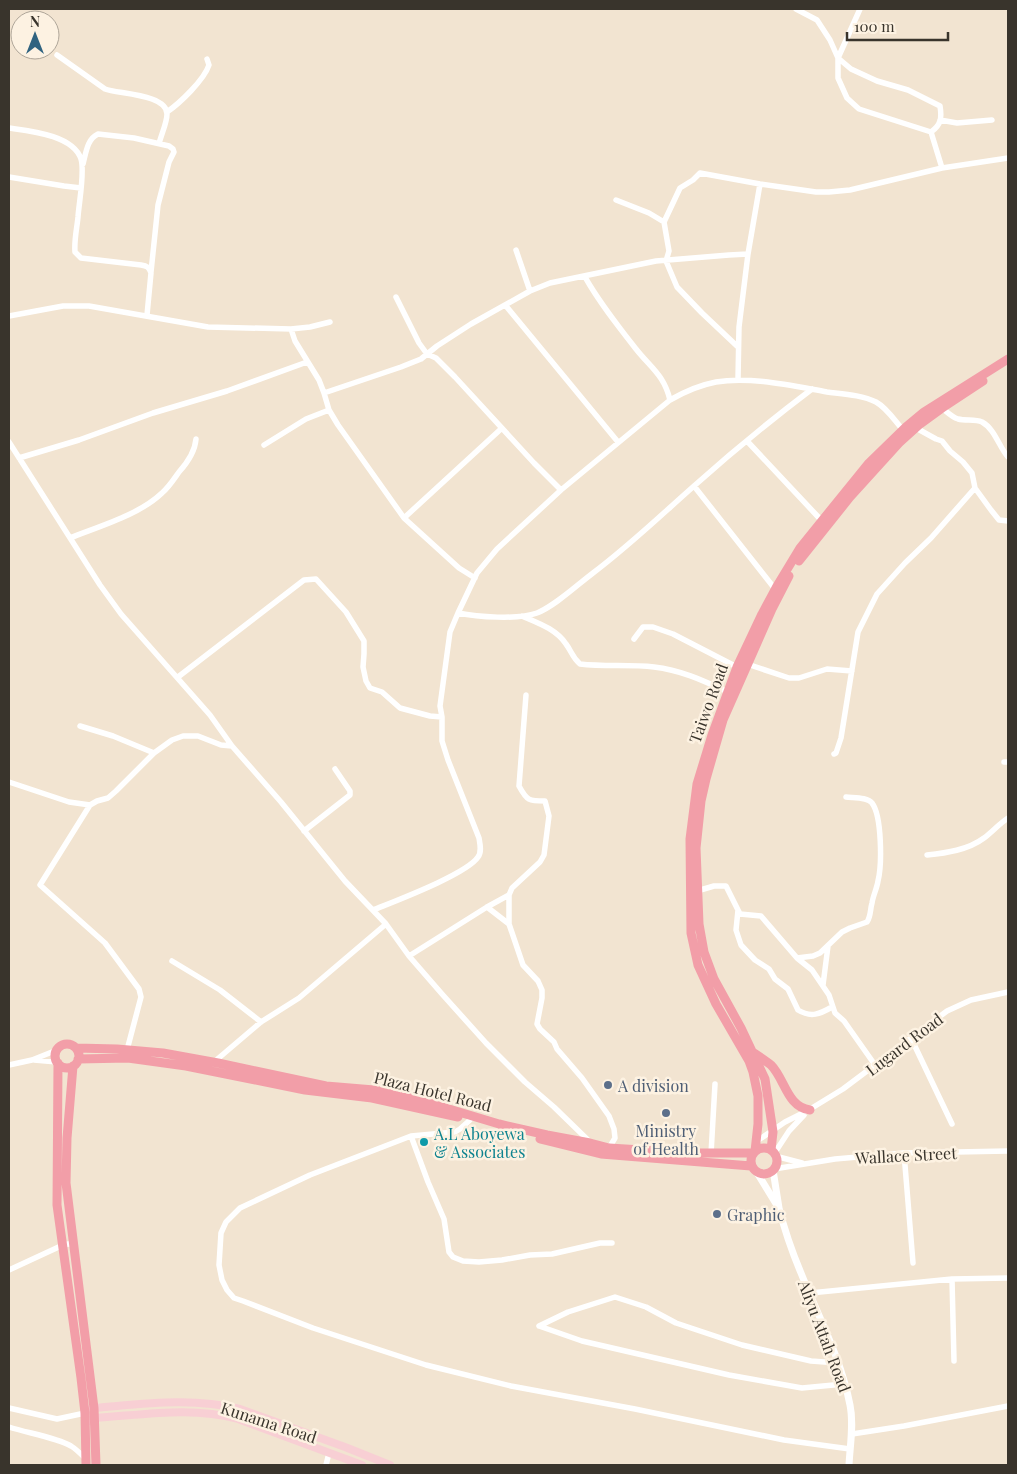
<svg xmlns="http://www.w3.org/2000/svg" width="1017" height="1474" font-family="'Playfair Display',serif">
  <rect width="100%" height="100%" fill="#f2e4d1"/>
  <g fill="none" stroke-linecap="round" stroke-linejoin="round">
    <path stroke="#fff" stroke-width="5.5" d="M796,9L817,20L830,40L838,58L851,69L877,81L908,90L940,106C942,118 941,125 931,132
      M860,9L838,58V78L847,98L859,109L931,132L942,168
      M57,55L105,89C118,94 167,94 167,114C167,123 161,135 159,144
      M167,112C180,103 204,80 209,65L207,59
      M940,120L957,123L992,120
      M9,128C30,131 73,135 81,159C85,172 79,202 78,217C77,228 74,240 75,252L81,258L141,265C147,266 149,267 151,273L147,315
      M83,164C86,153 87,139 98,134L134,138L169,146L173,149L174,152L169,162L158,205L151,272
      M9,177L64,186L81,188
      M616,200L649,213L664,222L680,188L693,180L700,173L760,184L816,192H829L850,190L942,168L1008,158
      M664,222L669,251L666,261L677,287L702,313L738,347
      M516,250L530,291
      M585,277C599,302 618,326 636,349C651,368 664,375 670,400
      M396,297L419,343L427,354L436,358L455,377L534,463L561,490
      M506,306L618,442
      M9,316L63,306H89L208,327L291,329L310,327L330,322
      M291,329L295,341L319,380L324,393L329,410L338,425L404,518L459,568L475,578
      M738,379L739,327L748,254L760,184
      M324,393L401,367L421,359L437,346L471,324L530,291L550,283L656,261L729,255L748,254
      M942,408C947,412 952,417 958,419C966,421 975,419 982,422C995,429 999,447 1008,457
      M916,428L936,439L942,441L950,451L963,462L972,473L975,488L991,510L999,520L1008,521
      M747,441L822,521
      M9,442L100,585L121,614L210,715L232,746L281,802L345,881L386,924L409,956L442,994L486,1043L525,1082L554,1107L589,1141
      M264,445L306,419L329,410
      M19,458L79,440L153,413L227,391L307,362
      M694,486L775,589
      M404,518L502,428
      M70,538C100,526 139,515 162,493C169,487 174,479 179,472C188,462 195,452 196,439
      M458,613C477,617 518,620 537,613C555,606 577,585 593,573C629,546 660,516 694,486C732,452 771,420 812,389
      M522,616C538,623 556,629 566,644C572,652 572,657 580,664C605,667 630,664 654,667C681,670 704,681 728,692
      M634,639L643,627H653L673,634L737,667
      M747,664L789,678H799L827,669L852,671
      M178,677L304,580L316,579L346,612L364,641V654L363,667L366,681L370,688L382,692L400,708L430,716L442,717
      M526,695L519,786C527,801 529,801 545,801L549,816L544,855L540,862L512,888L509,895V924L523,965L538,981L542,990V998L537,1024L540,1029L554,1042L557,1049L582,1078L609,1116L614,1129L615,1138L609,1148
      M80,726L113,736L154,753
      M834,754L836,753L841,738L858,632L877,594L905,563L931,538L975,488
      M1004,762H1008
      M9,782L69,802L90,805L97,801L108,798L116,791L154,753L172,740L183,736H198L221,745L232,746
      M90,805L40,885L105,943L139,989L141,997L127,1050
      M304,831L350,795V791L335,769
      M927,855C946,853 968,850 984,838C992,832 999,824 1008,818
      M697,891L714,886H726L740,914L761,916L797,958L812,970L829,995L835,1013L844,1021L875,1065
      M487,907L509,924
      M373,910C395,901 467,874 478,857C482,852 480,844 479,838L448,760L442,741V717L440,706L450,632L458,613L477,573L497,549L561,490L670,400C684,392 700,385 716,382C750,376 793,386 827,392C843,394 862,395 876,402C887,408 895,421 903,430
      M738,910L736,930L741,945L755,960L769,969L775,979L788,989L798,1010C811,1018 820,1014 832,1007
      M409,956L487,907L509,895
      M797,958L813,956L820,953L842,932L850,928L867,922C871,916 870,910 872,903C873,896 877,888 878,881C882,865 882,816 872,803C868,797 853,798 846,797
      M172,961L220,990L261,1022
      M823,985L828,946
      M911,1038L952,1124
      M34,1060L57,1062
      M214,1062L261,1022L299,998L386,924
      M9,1065L32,1060L57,1050
      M470,1120L460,1129L455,1132L411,1136L310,1175L240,1208L226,1222L221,1233L219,1265L222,1280L227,1290L234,1298L243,1301L313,1328L426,1365L511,1386L635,1409L784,1440L850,1449
      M411,1136L428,1182L444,1219L449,1252L453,1257L463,1261L479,1262L502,1260L530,1255L552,1254L600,1243H612
      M757,1141L785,1122L807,1111L843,1089L947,1011L971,1000L1008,992
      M904,1153L913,1263
      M711,1154L715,1084
      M774,1154L789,1131L804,1115
      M775,1156L802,1163
      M774,1169L835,1159L904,1153L1008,1151
      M9,1270L63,1245L74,1243
      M952,1279L954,1361
      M810,1293L952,1279L1008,1278
      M539,1326L568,1312L615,1297L646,1307L676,1323L742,1345L811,1361L838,1363
      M539,1326L582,1341L729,1375L802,1388L844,1384
      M9,1408L57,1419L85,1413
      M9,1427C27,1433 55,1437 71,1446C76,1449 81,1454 86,1459
      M852,1434L904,1426L1008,1406
      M326,1465L329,1453"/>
    <path stroke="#fff" stroke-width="7" d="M773,1170C775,1183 777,1196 779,1208C784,1228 793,1254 801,1273C818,1316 841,1358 850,1405C854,1424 850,1445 849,1465
      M756,1171L778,1207"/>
    <path stroke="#f8cfd4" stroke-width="8" d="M91,1409L94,1408C143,1404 192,1397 240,1409L345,1447L390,1465
      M89,1421L95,1418C142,1415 192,1406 238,1419L362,1465"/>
    <path stroke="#f29ea8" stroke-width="9" d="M799,561L850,497L899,443L920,424L942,408L983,381
      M55 1056a12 12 0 1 1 24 0a12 12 0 1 1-24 0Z
      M76,1048L117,1049L163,1053L218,1063L326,1086L374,1090L419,1100L499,1124L547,1135L590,1143L609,1148L691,1153H753
      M754,1053C760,1057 766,1061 771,1065C785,1079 787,1107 810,1110
      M78,1059L128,1058L186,1066L305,1090L372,1098L458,1117
      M58,1063L57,1205L81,1378L85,1413L86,1465
      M73,1066L67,1138L66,1183L94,1408L96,1465
      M540,1139L601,1154L751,1166
      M751 1161a13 13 0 1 1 26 0a13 13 0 1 1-26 0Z
      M771,1150L773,1132L765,1079L741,1028L714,979L704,952L699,924L696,848L701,801L706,779L723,720L772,609L789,576
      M755,1151L758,1124V1096L753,1072L749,1061L716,1004L698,965L691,933L690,839L697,784L712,735L737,667L762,614L777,586L800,548L868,464L906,427L924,412L1008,359"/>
  </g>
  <g fill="#5c6f8a" stroke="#fdf2e2" stroke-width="2">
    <circle cx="608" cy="1085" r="5"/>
    <circle cx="666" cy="1113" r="5"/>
    <circle cx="717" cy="1214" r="5"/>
  </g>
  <circle fill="#0f9aa8" stroke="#fdf2e2" stroke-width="2" cx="424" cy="1142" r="5"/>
  <g text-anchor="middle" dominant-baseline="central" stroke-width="5" stroke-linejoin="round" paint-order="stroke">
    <g font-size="16" fill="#39342c" stroke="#fdf2e2">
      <text transform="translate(708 703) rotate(-70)">Taiwo Road</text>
      <text transform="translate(904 1044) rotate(-37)">Lugard Road</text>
      <text transform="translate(433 1091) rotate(14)">Plaza Hotel Road</text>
      <text transform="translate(906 1155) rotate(-3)">Wallace Street</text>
      <text transform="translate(825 1336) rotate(69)">Aliyu Attah Road</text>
      <text transform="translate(269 1422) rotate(18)">Kunama Road</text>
    </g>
    <g font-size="16" fill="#4e5e75" stroke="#fdf2e2" text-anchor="start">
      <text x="618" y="1085">A division</text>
      <text x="666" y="1130" text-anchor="middle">Ministry<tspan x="666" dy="18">of Health</tspan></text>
      <text x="727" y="1214">Graphic</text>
    </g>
    <g font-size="16" fill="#0d838f" stroke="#fdf2e2" text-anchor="start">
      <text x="434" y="1133">A.L Aboyewa<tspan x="434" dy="18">&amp; Associates</tspan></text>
    </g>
  </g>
  <rect width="1017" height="1474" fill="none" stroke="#39342c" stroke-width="20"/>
  <g transform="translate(35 35)"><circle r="24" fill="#fdf2e2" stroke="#afa699"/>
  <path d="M0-4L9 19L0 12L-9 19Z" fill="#306380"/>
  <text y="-8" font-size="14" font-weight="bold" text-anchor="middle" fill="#39342c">N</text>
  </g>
  <path d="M847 32v8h101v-8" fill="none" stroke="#39342c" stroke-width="2.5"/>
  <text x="854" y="32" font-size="15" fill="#39342c" stroke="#fdf2e2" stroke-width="4" paint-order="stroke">100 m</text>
</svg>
